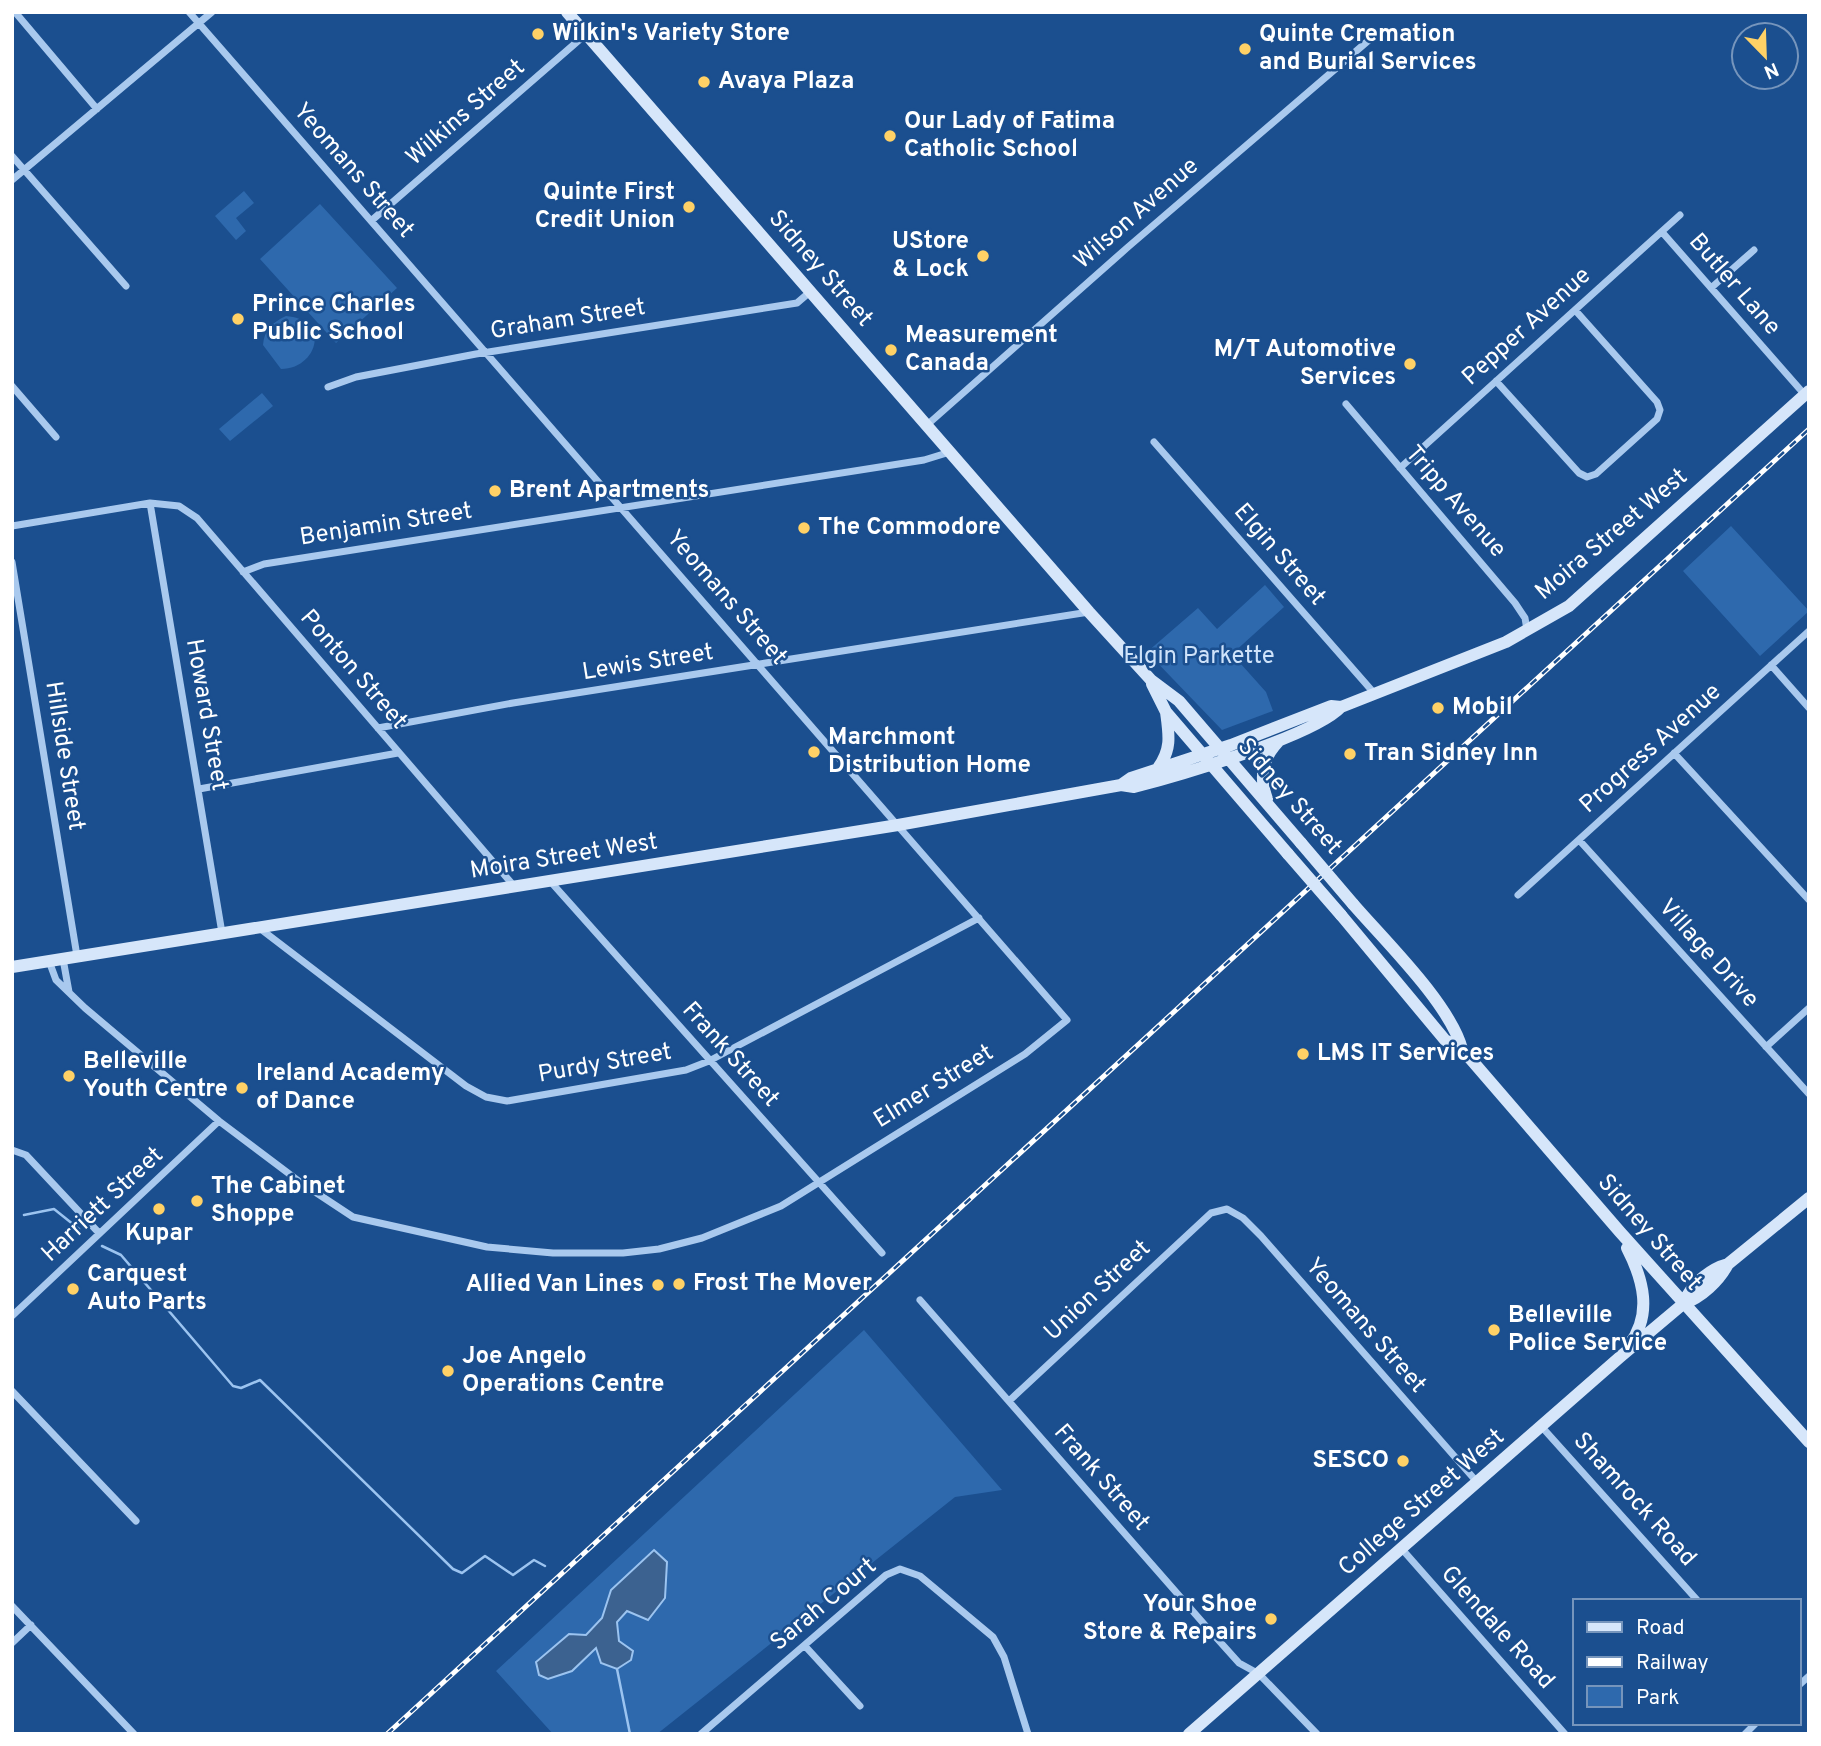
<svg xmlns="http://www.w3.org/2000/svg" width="1821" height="1746" font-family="Overpass,sans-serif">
  <rect width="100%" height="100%" fill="#1b4f8f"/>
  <path fill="#2e69ad" d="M244,191L254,203L236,218L246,231L236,240L215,216Z
    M320,204L397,288L336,343L260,259Z
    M286,316C332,320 317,369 281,369L263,345C264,330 273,322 286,316Z
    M262,393L273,406L230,441L219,429Z
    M1731,526L1809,611L1760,656L1683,571Z
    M1265,585L1284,607L1232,654L1266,692L1273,711L1222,730L1147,652L1198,608L1217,629Z
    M864,1330L1002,1490L955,1497L657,1734H553L496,1671Z"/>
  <path fill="#3c6290" stroke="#9cc4f0" stroke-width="2" d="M654,1550L667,1562L665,1598L648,1620L627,1611L617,1622L619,1641L633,1651L631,1660L617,1669L601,1663L596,1648L572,1671L548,1679L539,1675L536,1662L569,1634L586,1635L602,1618L611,1590Z"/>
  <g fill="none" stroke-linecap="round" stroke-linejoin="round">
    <path stroke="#9cc4f0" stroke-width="2.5" d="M24,1215L54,1209L79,1229
      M102,1246L121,1255L233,1386L241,1388L260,1380L453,1569L462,1573L485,1556L513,1575L534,1560L545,1566
      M617,1669L630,1734"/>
    <path stroke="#a9c9ee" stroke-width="7" d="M15,12L97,109
      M12,156L126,286
      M12,180L212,12
      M371,221L586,34
      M1662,232L1805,395
      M1711,288L1754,250
      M1496,381L1579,473L1587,477L1596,474L1657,419L1660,410L1657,402L1575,310
      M12,386L56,437
      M328,387L356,377L476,354L797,303L811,291
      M1346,404L1515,603L1525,618L1527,630
      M927,425L1128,247L1376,34
      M1154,442L1374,693
      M1400,468L1680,215
      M150,503L222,933
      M12,526L150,503L179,506L197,518L514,886
      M12,562L77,956
      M243,572L264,564L924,460L950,452
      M1771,665L1809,708
      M378,728L513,703L1089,612
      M1674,753L1809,900
      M199,789L398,753
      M1579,840L1809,1094
      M550,881L882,1253
      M1518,895L1809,631
      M258,927L466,1086L486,1097L507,1101L686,1070L709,1061L979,918
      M63,959L69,992
      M49,961L56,980L85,1008L219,1121L300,1182L353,1217L487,1247L553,1253H623L659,1249L702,1238L781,1206L1025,1054L1067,1020L189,12
      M1766,1047L1809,1008
      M12,1150L26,1155L99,1233
      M920,1300L1204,1624L1239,1663L1259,1674L1317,1734
      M12,1316L219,1121
      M12,1391L136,1521
      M1009,1401L1211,1213L1227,1209L1243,1218L1261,1236L1477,1482
      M1541,1426L1698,1601
      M1401,1548L1565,1734
      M12,1606L134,1734
      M12,1643L31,1625
      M805,1646L860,1706
      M1798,1686L1809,1676
      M701,1734L886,1575L900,1569L920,1576L993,1637L1004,1657L1028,1734
      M1745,1734L1756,1723"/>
    <path stroke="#d6e6fa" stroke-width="12" d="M567,12L1089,612L1151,680L1179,701L1301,843
      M1152,684L1166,712L1288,854
      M1158,768C1172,749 1169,735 1166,712
      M1121,785L1131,778L1231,745L1331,706L1341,707
      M1267,799C1259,777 1262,759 1278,742
      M1353,904C1385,941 1450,1004 1462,1049
      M1341,915L1445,1040L1462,1049L1620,1232L1809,1442
      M12,967L898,825L1121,785L1134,787C1177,776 1314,736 1341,707L1506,642L1569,606L1809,391
      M1627,1248C1643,1279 1653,1314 1629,1345
      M1683,1304C1691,1285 1709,1269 1728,1264L1809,1198
      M1189,1734L1620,1357L1683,1304C1702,1297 1719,1281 1728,1264"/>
    <g stroke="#fff" stroke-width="5">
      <path id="rail" d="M387,1734L1809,429"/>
    </g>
    <use href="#rail" stroke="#1b4f8f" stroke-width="2.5" stroke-dasharray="8" stroke-linecap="butt"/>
    <path stroke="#d6e6fa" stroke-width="12" d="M1301,843L1353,904
      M1288,854L1341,915"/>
  </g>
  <g fill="#ffd166" stroke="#1b4f8f" stroke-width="2.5">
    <circle cx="538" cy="34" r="7"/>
    <circle cx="1245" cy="49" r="7"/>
    <circle cx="704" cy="82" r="7"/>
    <circle cx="890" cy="136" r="7"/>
    <circle cx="689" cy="207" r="7"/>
    <circle cx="983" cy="256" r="7"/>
    <circle cx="238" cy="319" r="7"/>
    <circle cx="891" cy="350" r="7"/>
    <circle cx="1410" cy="364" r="7"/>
    <circle cx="495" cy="491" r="7"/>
    <circle cx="804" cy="528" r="7"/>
    <circle cx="1438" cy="708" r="7"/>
    <circle cx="814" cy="752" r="7"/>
    <circle cx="1350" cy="754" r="7"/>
    <circle cx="1303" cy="1054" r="7"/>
    <circle cx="69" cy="1076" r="7"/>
    <circle cx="242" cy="1088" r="7"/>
    <circle cx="197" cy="1201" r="7"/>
    <circle cx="159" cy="1209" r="7"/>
    <circle cx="679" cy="1284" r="7"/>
    <circle cx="658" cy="1285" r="7"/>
    <circle cx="73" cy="1289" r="7"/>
    <circle cx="1494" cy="1330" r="7"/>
    <circle cx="448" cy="1371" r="7"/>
    <circle cx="1403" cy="1461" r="7"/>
    <circle cx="1271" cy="1619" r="7"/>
  </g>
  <g text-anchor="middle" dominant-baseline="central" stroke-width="5" stroke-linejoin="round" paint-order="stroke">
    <g font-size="24" font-weight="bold" fill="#fff" stroke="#1b4f8f" text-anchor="start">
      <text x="552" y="34">Wilkin's Variety Store</text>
      <text x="1259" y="35">Quinte Cremation<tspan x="1259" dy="28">and Burial Services</tspan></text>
      <text x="718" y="82">Avaya Plaza</text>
      <text x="904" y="122">Our Lady of Fatima<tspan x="904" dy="28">Catholic School</tspan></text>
      <text x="675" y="193" text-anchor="end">Quinte First<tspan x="675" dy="28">Credit Union</tspan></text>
      <text x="969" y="242" text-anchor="end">UStore<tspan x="969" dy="28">&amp; Lock</tspan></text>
      <text x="252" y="305">Prince Charles<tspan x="252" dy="28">Public School</tspan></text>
      <text x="905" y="336">Measurement<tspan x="905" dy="28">Canada</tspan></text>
      <text x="1396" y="350" text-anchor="end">M/T Automotive<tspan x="1396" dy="28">Services</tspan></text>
      <text x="509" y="491">Brent Apartments</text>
      <text x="818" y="528">The Commodore</text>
      <text x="1452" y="708">Mobil</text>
      <text x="828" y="738">Marchmont<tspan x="828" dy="28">Distribution Home</tspan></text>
      <text x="1364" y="754">Tran Sidney Inn</text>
      <text x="1317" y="1054">LMS IT Services</text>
      <text x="83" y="1062">Belleville<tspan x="83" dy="28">Youth Centre</tspan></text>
      <text x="256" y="1074">Ireland Academy<tspan x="256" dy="28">of Dance</tspan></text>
      <text x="211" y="1187">The Cabinet<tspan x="211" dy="28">Shoppe</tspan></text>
      <text x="159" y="1234" text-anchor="middle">Kupar</text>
      <text x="87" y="1275">Carquest<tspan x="87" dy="28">Auto Parts</tspan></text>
      <text x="693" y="1284">Frost The Mover</text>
      <text x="644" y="1285" text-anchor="end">Allied Van Lines</text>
      <text x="1508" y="1316">Belleville<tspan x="1508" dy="28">Police Service</tspan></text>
      <text x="462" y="1357">Joe Angelo<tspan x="462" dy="28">Operations Centre</tspan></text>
      <text x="1389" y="1461" text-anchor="end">SESCO</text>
      <text x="1257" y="1605" text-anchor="end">Your Shoe<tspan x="1257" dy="28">Store &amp; Repairs</tspan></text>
    </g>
    <g font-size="24" fill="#fff" stroke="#1b4f8f">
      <text transform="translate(466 113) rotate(-41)">Wilkins Street</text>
      <text transform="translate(353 171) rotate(49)">Yeomans Street</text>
      <text transform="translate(1137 214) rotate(-41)">Wilson Avenue</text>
      <text transform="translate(820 269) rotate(49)">Sidney Street</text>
      <text transform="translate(1734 285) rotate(49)">Butler Lane</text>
      <text transform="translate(568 320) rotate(-9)">Graham Street</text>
      <text transform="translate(1527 327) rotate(-42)">Pepper Avenue</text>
      <text transform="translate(1455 502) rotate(49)">Tripp Avenue</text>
      <text transform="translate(386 525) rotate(-9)">Benjamin Street</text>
      <text transform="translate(1612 535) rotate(-40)">Moira Street West</text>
      <text transform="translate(1279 555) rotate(49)">Elgin Street</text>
      <text transform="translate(726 598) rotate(49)">Yeomans Street</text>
      <text transform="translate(648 663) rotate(-9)">Lewis Street</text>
      <text transform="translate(353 670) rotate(49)">Ponton Street</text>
      <text transform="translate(206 715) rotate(80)">Howard Street</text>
      <text transform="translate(1651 749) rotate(-42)">Progress Avenue</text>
      <text transform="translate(64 756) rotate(81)">Hillside Street</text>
      <text transform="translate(1289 797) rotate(49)">Sidney Street</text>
      <text transform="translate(564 857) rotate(-9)">Moira Street West</text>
      <text transform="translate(1708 954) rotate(48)">Village Drive</text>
      <text transform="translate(730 1055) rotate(48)">Frank Street</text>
      <text transform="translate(605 1064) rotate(-10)">Purdy Street</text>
      <text transform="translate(934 1087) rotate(-32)">Elmer Street</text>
      <text transform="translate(103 1205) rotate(-43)">Harriett Street</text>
      <text transform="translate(1649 1233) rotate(49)">Sidney Street</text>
      <text transform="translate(1098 1291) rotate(-43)">Union Street</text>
      <text transform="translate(1365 1326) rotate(49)">Yeomans Street</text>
      <text transform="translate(1101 1478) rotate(49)">Frank Street</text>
      <text transform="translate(1634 1500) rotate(48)">Shamrock Road</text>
      <text transform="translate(1422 1503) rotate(-41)">College Street West</text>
      <text transform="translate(824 1605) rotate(-40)">Sarah Court</text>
      <text transform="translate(1497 1628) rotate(48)">Glendale Road</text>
    </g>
    <g font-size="24" fill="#cfe3fa" stroke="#1b4f8f">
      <text x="1199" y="657">Elgin Parkette</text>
    </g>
  </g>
  <rect width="1821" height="1746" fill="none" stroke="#ffffff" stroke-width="28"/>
  <rect x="1573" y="1599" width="228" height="126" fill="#1b4f8f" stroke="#7695bc" stroke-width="2"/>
  <rect x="1587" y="1622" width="35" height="10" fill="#d6e6fa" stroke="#7695bc" stroke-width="2"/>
  <text x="1636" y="1634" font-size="21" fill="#ffffff">Road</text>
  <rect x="1587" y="1657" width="35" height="10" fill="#ffffff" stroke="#7695bc" stroke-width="2"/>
  <text x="1636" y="1669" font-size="21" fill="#ffffff">Railway</text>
  <rect x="1587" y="1686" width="35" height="21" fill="#2e69ad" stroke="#7695bc" stroke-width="2"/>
  <text x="1636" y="1704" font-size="21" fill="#ffffff">Park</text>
  <g transform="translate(1765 56) rotate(157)"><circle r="33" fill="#1b4f8f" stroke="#7695bc" stroke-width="2"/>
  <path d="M0-5L12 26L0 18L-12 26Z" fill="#ffd166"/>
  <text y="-10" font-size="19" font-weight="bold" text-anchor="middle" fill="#ffffff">N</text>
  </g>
</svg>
